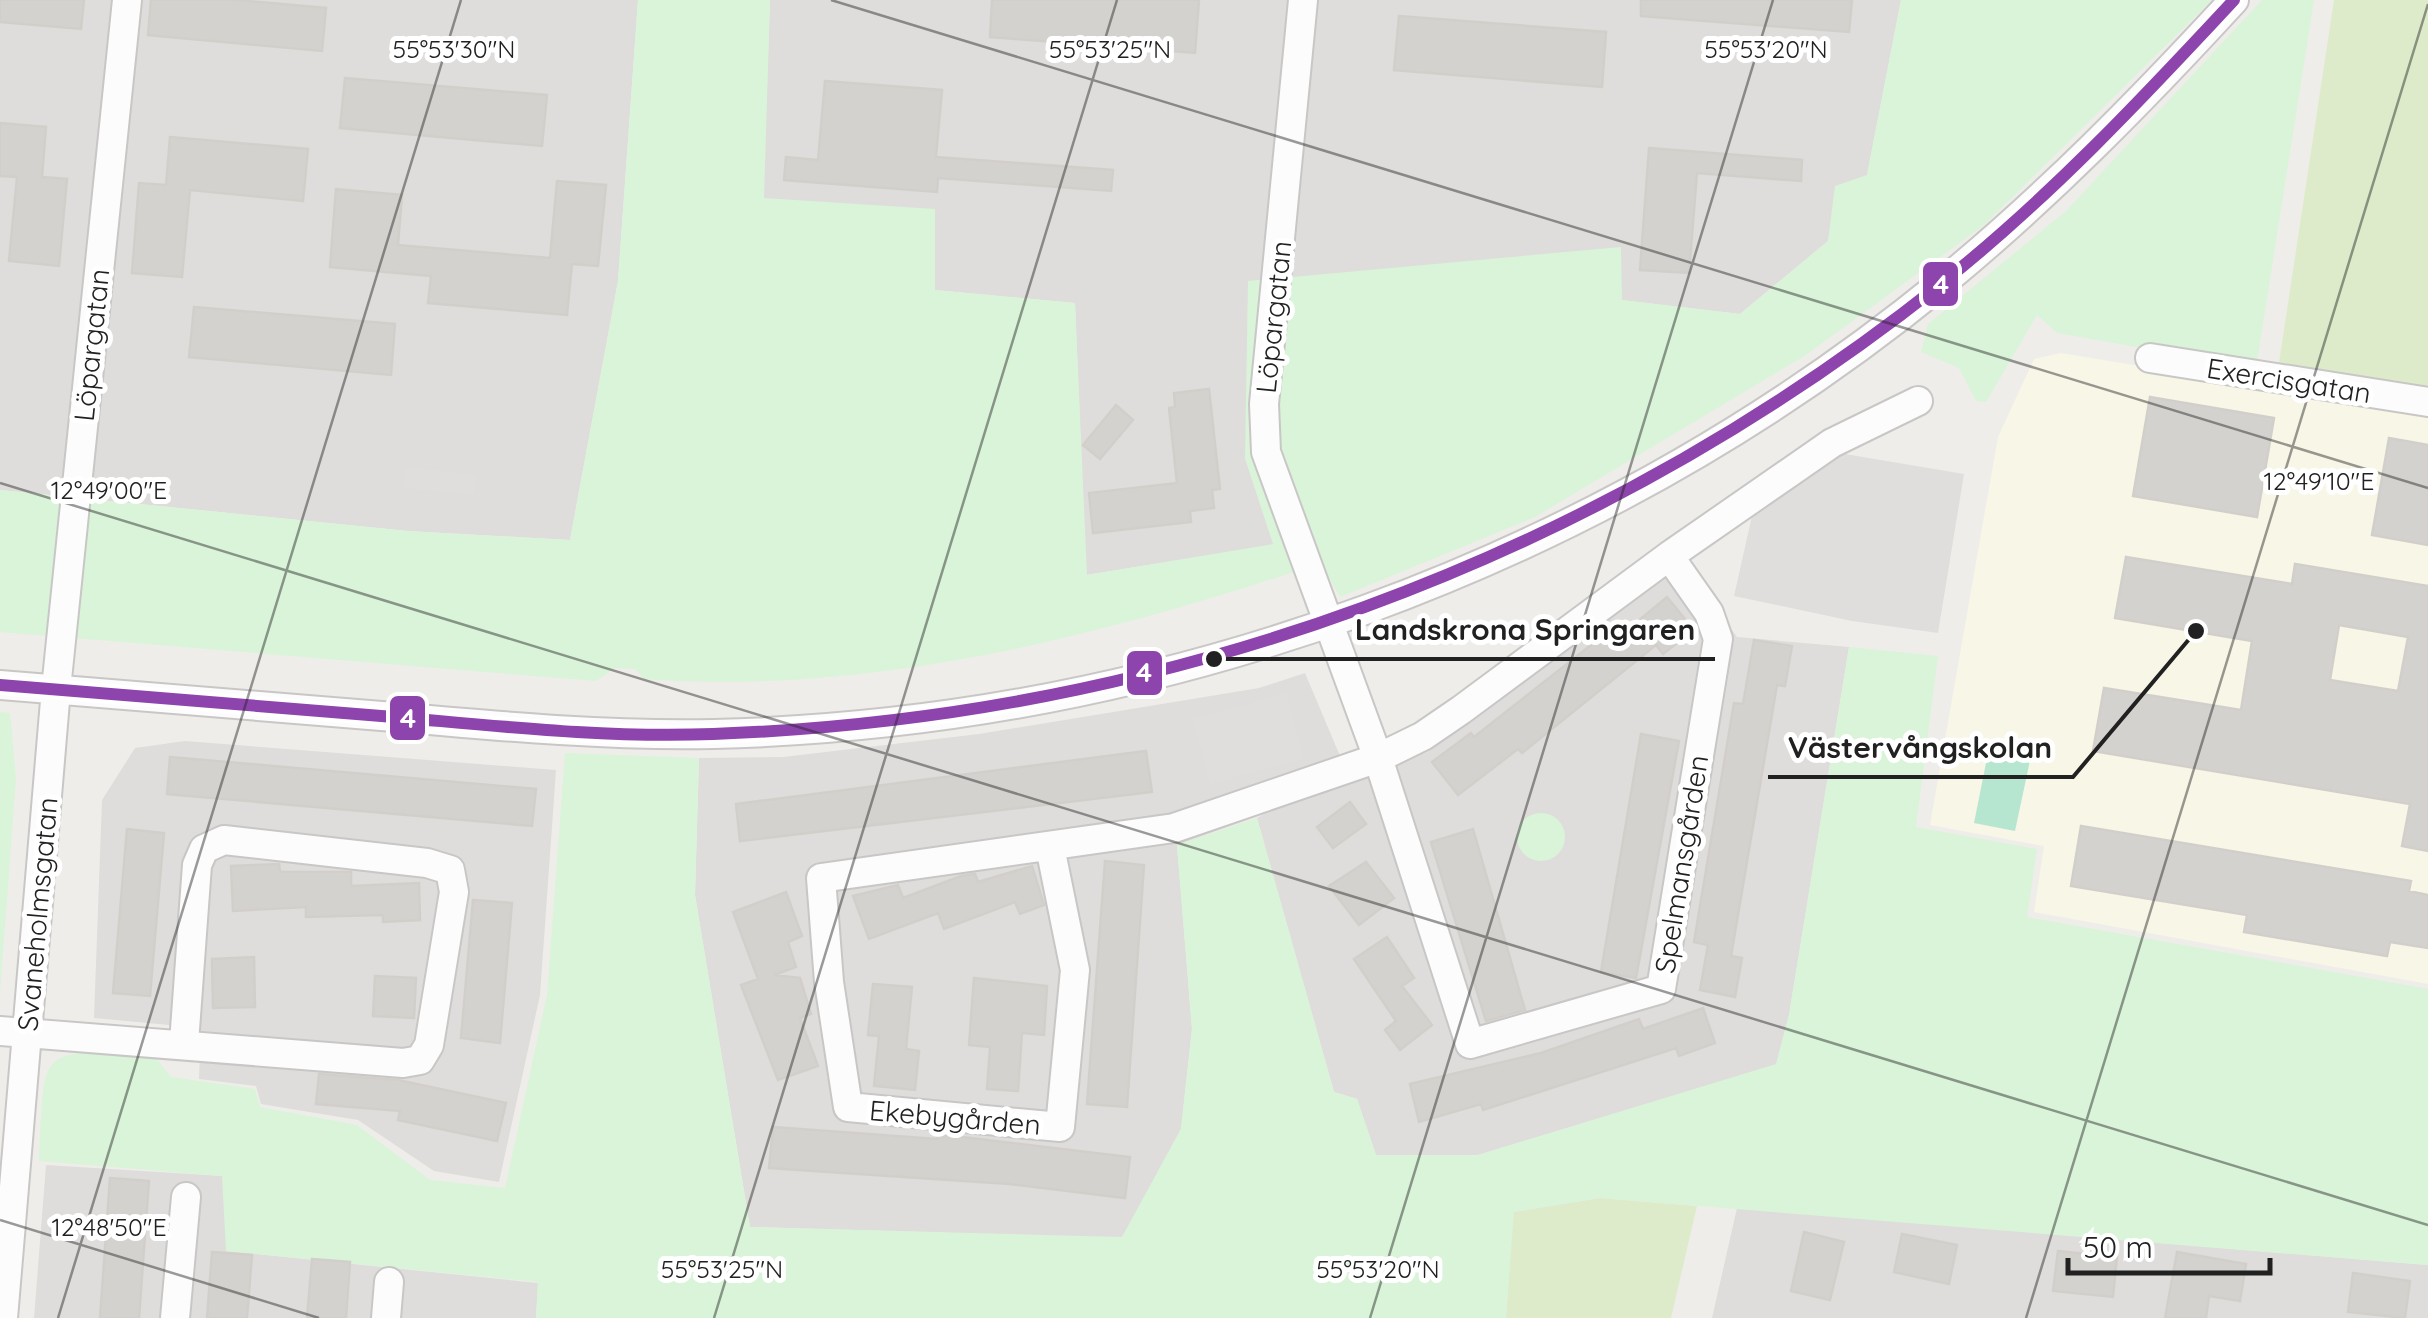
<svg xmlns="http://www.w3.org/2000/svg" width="2428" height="1318" font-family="Quicksand,sans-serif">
  <rect width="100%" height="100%" fill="#efedea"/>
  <path fill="#dedddb" d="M0,0H638L618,281L570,540L408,531L0,490Z
    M770,0H1901L1867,175L1828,241L1740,314L1621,300V248L1245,458L1274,545L1086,575L1075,303L935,290L763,198Z
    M1683,563L1737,637L1849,647L1789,1015L1776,1065L1478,1155H1376L1357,1099L1334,1092L1257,818L1264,814L1177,845L1192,1029L1181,1129L1122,1238L750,1227L695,895L699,758L783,757L979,734L1259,688L1305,673L1351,782L1427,752Z
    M185,741L556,770L540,995L499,1182L434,1171L358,1120L261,1104L256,1086L199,1079L201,1028L94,1018L102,800L135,748Z
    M46,1165L223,1176L227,1251L538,1283L536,1318H34Z
    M1737,1208L2428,1265V1318H1712Z"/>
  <path fill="#f8f6e7" d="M2061,353L2428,414V984L2034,912L2044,846L1930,825L1998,437L2034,359Z"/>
  <path fill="#ddebca" d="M2334,0H2428V389L2279,363Z
    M1600,1198L1697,1206L1671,1318H1506L1513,1212Z"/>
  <path fill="#d9f4d8" d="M638,0H770L764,198L935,209V290L1075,303L1087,575L1273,544L1245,458L1248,281L1621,247L1622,300L1740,314L1828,241L1835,186L1867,175L1901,0H2212L1984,225L1806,355L1535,517L1340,597L1321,563C1106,635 874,696 644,679L635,669L615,668L596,681L0,632V490L408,531L570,540L618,281Z
    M2262,0H2314L2256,368L2057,333L2037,315L1986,402L1976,401L1959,368L1921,352L1928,324L2066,211Z
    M1849,647L1938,656L1916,827L2037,849L2027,917L2428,989V1265L1600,1198L1514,1212L1506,1318H536L538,1282L226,1251L222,1176L39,1161C45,1045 35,1049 154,1056L171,1077L255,1089L260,1107L357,1125L430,1180L505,1188L547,995L565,753L699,758L695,895L750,1227L1122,1237L1181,1129L1192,1029L1177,845L1257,818L1334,1092L1357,1099L1376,1155H1478L1776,1064L1789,1015Z
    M0,712L10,713L16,778L0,993Z
    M1517 837a24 24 0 1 1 48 0a24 24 0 1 1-48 0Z"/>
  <path fill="#b6e5d0" d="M1990,743L2032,751L2015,831L1974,823Z"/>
  <path fill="#dfdedd" d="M1833,452L1964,474L1938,633L1852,621L1734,596L1754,507Z
    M406,468L476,474L474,494L404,488Z
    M1286,693L1304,759L1210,784L1193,719Z"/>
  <path fill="#d4d2cf" stroke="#d2cfcb" stroke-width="2.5" fill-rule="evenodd" d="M0,0H84L81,29L0,22Z
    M151,0H236L326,8L322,51L148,35Z
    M992,0H1199L1195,53L990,37Z
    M1641,0H1852L1849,32L1641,16Z
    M1399,16L1606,32L1602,87L1394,70Z
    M345,78L547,95L542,146L340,128Z
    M825,81L942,90L936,157L1113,170L1111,191L938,178L937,192L784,180L786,157L818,160Z
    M0,123L46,127L42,177L67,179L59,266L9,261L17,177L0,176Z
    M170,137L308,149L303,201L190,190L182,277L132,273L139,183L166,185Z
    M1649,148L1802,160L1801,181L1697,173L1689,273L1640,270Z
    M557,181L606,185L598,266L572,264L567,315L428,303L431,276L330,267L336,189L402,195L398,245L550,258Z
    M194,307L395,324L391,375L189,357Z
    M1209,389L1220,489L1212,490L1214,508L1190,511L1191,522L1093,533L1089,493L1177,483L1169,408L1175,407L1174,393Z
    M2150,397L2274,418L2257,517L2133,496Z
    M1116,405L1133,420L1100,459L1083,445Z
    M2389,438L2428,445V545L2372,535Z
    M2126,557L2292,584L2295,564L2428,586V851L2402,846L2410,804L2093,751L2104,688L2241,710L2252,641L2115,618ZM2339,625L2408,637L2398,691L2330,680Z
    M1667,597L1694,630L1663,654L1656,645L1522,753L1518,749L1458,795L1432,762L1471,733L1474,737L1614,627L1620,636Z
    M1754,640L1792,646L1785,686L1777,685L1731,956L1742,958L1735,997L1700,990L1708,945L1694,942L1734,703L1743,704Z
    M1641,734L1679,741L1636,978L1601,972Z
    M1146,751L1152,792L740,841L736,804Z
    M170,757L536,789L532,826L167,794Z
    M1350,802L1366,824L1333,848L1317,827Z
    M2081,826L2411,881L2409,891L2428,895V948L2390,942L2387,956L2244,932L2247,915L2071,886Z
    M127,829L164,833L150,996L113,993Z
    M1473,829L1525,1010L1486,1021L1431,842Z
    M1105,861L1144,865L1127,1107L1087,1104Z
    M1366,862L1394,898L1359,925L1329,886Z
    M279,864L280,872H351V886L419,883L420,920L383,922V915L306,917V907L233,911L231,866Z
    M1032,866L1044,905L1020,914L1015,902L944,929L938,913L869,939L853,896L898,885L903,898L961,876L975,874L978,882Z
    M786,892L802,936L788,942L796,967L774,975L800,978L811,1014L800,1018L818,1066L778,1080L741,985L758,979L733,912Z
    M473,900L512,903L500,1043L461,1038Z
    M1387,937L1414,978L1402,986L1432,1025L1400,1050L1385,1030L1396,1021L1354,959Z
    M254,957L255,1007L213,1008L212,959Z
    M375,976L416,978L414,1018L373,1016Z
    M974,978L1047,986L1044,1035L1022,1033L1018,1091L987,1089L990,1047L969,1045Z
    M873,984L912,987L906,1049L919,1051L915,1090L874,1086L879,1036L868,1035Z
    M1703,1008L1715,1043L1679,1056L1676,1048L1483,1110L1481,1104L1419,1122L1410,1084L1541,1053L1639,1019L1643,1029Z
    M319,1074L398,1080L506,1103L497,1141L398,1120L400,1111L316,1104Z
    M773,1127L937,1139V1134L1130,1157L1125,1198L1009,1184L769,1168Z
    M110,1178L149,1181L139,1318H100Z
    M1804,1232L1844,1242L1830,1300L1791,1291Z
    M1902,1234L1957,1245L1949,1284L1894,1272Z
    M2058,1251L2117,1257L2113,1297L2053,1291Z
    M212,1252L252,1255L247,1318H207Z
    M2177,1252L2246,1264L2240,1301L2209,1296L2206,1318H2165Z
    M312,1259L350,1262L346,1318H307Z
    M2353,1273L2410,1281L2405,1318L2348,1312Z"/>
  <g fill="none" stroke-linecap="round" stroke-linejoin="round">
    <g stroke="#c8c7c6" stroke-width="32">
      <path id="minor" d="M2150,358L2428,402
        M1669,556L1709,613L1718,639L1661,989L1470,1044L1378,758L1423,736L1461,710L1669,556L1832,443L1918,401
        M0,685C135,696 270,707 406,718C508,727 611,736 714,734C1158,723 1598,564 1942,283C2048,196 2142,100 2234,0
        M1050,847L1075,970L1060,1127L848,1107L829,982L821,878L1174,828L1378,758L1266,452L1264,404L1303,0
        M0,1031L403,1063L420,1060L429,1045L454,892L450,870L427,863L224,840L204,849L197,865L184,1043
        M3,1318L56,689L127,0
        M175,1318L186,1197
        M386,1318L389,1282"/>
    </g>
    <use href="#minor" stroke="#fdfcfc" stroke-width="28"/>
    <g stroke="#fff" stroke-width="20">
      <path id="bus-1" d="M0,685C135,696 270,707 406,718C508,727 611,738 713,734C1162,718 1591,562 1942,283C2048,199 2142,99 2234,0"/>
    </g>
    <use href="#bus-1" stroke="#8e44ad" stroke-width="12"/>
  </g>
  <path fill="none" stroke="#212121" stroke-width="2.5" stroke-opacity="0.45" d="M831,0L2428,488M0,483L2428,1225M0,1220L319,1318M58,1318L461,0M714,1318L1117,0M1370,1318L1773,0M2026,1318L2428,4"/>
  <g text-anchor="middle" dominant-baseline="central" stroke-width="10" stroke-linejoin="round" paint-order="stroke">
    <g font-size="28" fill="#212121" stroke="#fff">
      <text transform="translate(1273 317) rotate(-84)">Löpargatan</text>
      <text transform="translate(91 345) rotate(-84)">Löpargatan</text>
      <text transform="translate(2289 380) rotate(9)">Exercisgatan</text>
      <text transform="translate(1681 864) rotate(-81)">Spelmansgården</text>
      <text transform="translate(37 914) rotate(-85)">Svaneholmsgatan</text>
      <text transform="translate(955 1117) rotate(5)">Ekebygården</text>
    </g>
  </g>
  <g font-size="25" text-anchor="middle" fill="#212121" stroke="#fff" stroke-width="10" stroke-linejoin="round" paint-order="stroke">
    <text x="454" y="58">55°53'30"N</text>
    <text x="1110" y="58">55°53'25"N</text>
    <text x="1766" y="58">55°53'20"N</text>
    <text x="2319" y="490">12°49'10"E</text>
    <text x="109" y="499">12°49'00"E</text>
    <text x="109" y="1236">12°48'50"E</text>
    <text x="722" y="1278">55°53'25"N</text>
    <text x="1378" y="1278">55°53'20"N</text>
  </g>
  <path fill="none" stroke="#212121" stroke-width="4" d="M1214 659L1334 659H1715M2196 631L2073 777H1768"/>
  <g fill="#212121" stroke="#fff" stroke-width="4">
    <circle cx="1214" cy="659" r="10"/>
    <circle cx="2196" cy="631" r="10"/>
  </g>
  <g font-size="30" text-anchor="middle" font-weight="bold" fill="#212121" stroke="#fff" stroke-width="10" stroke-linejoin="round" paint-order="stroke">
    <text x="1525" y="640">Landskrona Springaren</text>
    <text x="1920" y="758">Västervångskolan</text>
  </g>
  <g stroke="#fff" stroke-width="4">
    <rect x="1921" y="260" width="39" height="48" rx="10" fill="#8e44ad"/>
    <rect x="1125" y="649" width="39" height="48" rx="10" fill="#8e44ad"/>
    <rect x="388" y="694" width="39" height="48" rx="10" fill="#8e44ad"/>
  </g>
  <g font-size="28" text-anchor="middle" font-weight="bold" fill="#fff">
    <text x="1941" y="294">4</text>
    <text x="1144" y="682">4</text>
    <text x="408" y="728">4</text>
  </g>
  <path d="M2068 1258v15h202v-15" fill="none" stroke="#212121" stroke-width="5"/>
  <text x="2083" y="1258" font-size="30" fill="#212121" stroke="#ffffff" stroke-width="8" paint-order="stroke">50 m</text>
</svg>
